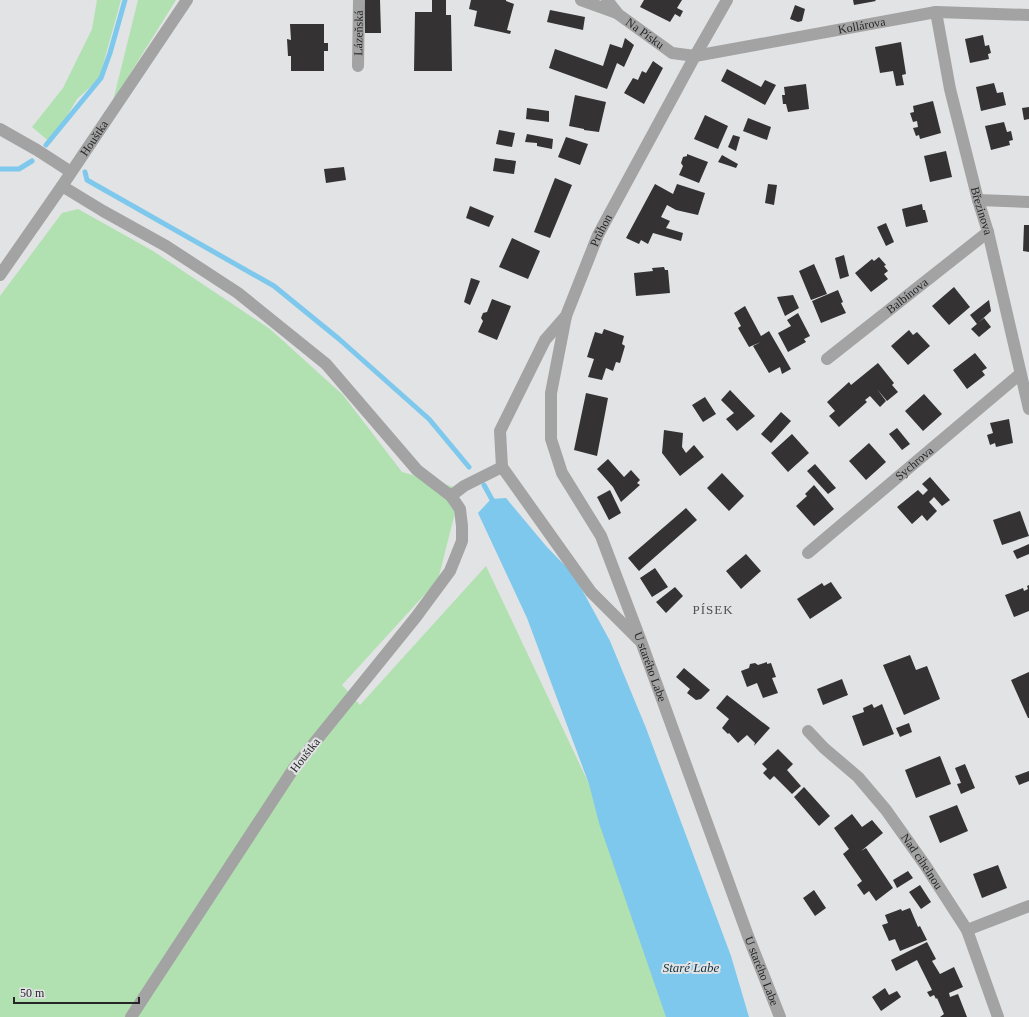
<svg xmlns="http://www.w3.org/2000/svg" width="1029" height="1017" font-family="Georgia,serif">
  <rect width="100%" height="100%" fill="#e1e3e4"/>
  <path fill="#b1e1b0" d="M97,0H121L99,79L77,99L51,143L32,127L63,88L92,29Z
    M138,0H176L113,101Z
    M78,209L153,251L270,329L343,395L402,472L461,489L438,580L342,685L360,705L486,566L589,784L667,1017H0V296L62,213Z"/>
  <path fill="#7dc8ec" d="M506,498L546,546L574,575L610,641L646,728L731,956L749,1017H666L599,823L589,784L527,618L478,513L491,499Z"/>
  <g fill="none" stroke-linecap="round" stroke-linejoin="round">
    <path stroke="#7dc8ec" stroke-width="5" d="M46,145L101,78L110,53L125,0
      M0,169H19L32,161
      M85,172L87,180L274,286L339,339L429,419L469,467
      M484,485L495,505"/>
  </g>
  <path fill="#343233" d="M364,0H380L381,33H365Z
    M432,0H446V15H451L452,71H414L415,12H432Z
    M471,0H506V1L514,4L507,30L511,31L510,34L474,26L477,11L469,9Z
    M644,0H682L677,8L683,11L680,17L675,14L670,22L640,7Z
    M853,0H875L876,1L854,5Z
    M795,5L805,9L802,21L798,22L790,19Z
    M550,10L585,17L583,30L547,22Z
    M290,24H324V43H328V51H324V71H291V56H288L287,39L291,40Z
    M983,35L985,46L989,45L991,53L988,54L989,59L970,63L965,39Z
    M625,38L634,45L624,67L617,63L607,89L549,68L555,49L603,66L610,44L622,48Z
    M901,42L906,74L902,75L904,85L896,86L893,71L880,73L875,47Z
    M653,61L663,68L644,104L624,93L633,78L638,80L642,71L646,73Z
    M727,69L761,87L765,80L776,85L765,105L721,81Z
    M994,83L997,93L1003,92L1006,105L981,111L976,87Z
    M806,84L809,109L788,112L786,104H783L782,95H785L784,87Z
    M575,95L606,102L599,132L584,130V129L569,126Z
    M933,101L941,133L920,139L919,135L916,136L913,128L918,127L917,121L913,122L910,113L914,112L913,106Z
    M1029,107V119L1024,120L1022,108Z
    M527,108L549,111V122L526,119Z
    M705,115L728,126L718,149L694,139Z
    M748,118L771,127L767,140L743,131Z
    M1004,122L1007,132L1011,131L1013,140L1009,141L1010,145L991,150L985,126Z
    M499,130L515,133L512,147L496,144Z
    M527,134L553,139L552,149L537,146V143L525,142Z
    M733,135L740,137L736,151L728,147Z
    M566,137L588,144L580,165L558,157Z
    M946,151L952,177L930,182L924,156Z
    M687,154L708,162L699,183L679,175L683,166L681,163L683,157L687,156Z
    M722,155L738,164L736,168L718,162Z
    M495,158L516,161L514,174L493,171Z
    M344,167L346,180L326,183L324,169Z
    M555,178L572,185L550,238L534,232Z
    M655,184L673,194L677,184L705,193L698,215L676,210L667,205L661,217L670,221L666,228L683,233L681,241L653,233L648,244L641,240L639,244L626,238Z
    M768,184L777,185L774,205L765,203Z
    M922,204L923,210H925L928,222L906,227L902,209Z
    M470,206L494,216L489,227L466,218Z
    M886,223L894,242L886,246L877,227Z
    M1024,225H1029V252L1023,251Z
    M512,238L540,251L528,279L499,267Z
    M844,255L849,276L840,279L835,258Z
    M879,257L886,265L884,266L888,271L884,274L888,279L871,292L855,273L872,259L874,261Z
    M814,264L827,294L811,300L799,271Z
    M664,267L665,270H668L670,293L636,296L634,273L653,271L652,268Z
    M471,278L480,281L470,305L464,302Z
    M954,287L970,307L949,325L932,306Z
    M838,290L843,302L841,303L846,313L821,323L812,301Z
    M793,295L799,308L785,316L777,297Z
    M492,299L511,306L497,340L478,332L483,321L481,318L483,313L487,312Z
    M989,300L991,311L977,324L970,315Z
    M745,306L761,336L769,331L791,369L782,374L780,367L769,373L753,346L761,342L749,347L738,328L741,326L734,313Z
    M798,313L810,336L804,339L806,342L788,352L778,333L791,326L787,320Z
    M984,318L991,327L979,337L971,329Z
    M604,329L624,336L622,344L625,346L620,363L616,362L613,371L606,368L602,380L588,377L594,359L587,357L595,332L602,334Z
    M909,330L913,335L917,332L930,346L908,365L891,346Z
    M975,353L987,368L982,371L985,375L967,389L953,370Z
    M878,363L894,383L892,385L898,392L887,401L877,389L886,401L880,407L870,396L865,400L867,402L839,427L829,416L835,411L827,402L849,382L851,385Z
    M730,390L755,416L737,431L726,419L734,413L721,400Z
    M586,393L608,398L597,456L574,450Z
    M924,394L942,414L923,431L905,411Z
    M705,397L716,414L703,422L692,405Z
    M781,412L791,421L771,443L761,434Z
    M1009,419L1013,443L996,447L995,443L990,445L987,435L993,433L990,423Z
    M897,428L910,444L902,450L889,434Z
    M664,430L683,433L682,447L686,453L694,445L704,457L680,476L662,453Z
    M792,434L809,453L788,472L771,453Z
    M869,443L886,462L866,480L849,461Z
    M608,459L624,477L631,470L640,480L637,483L640,485L621,502L613,487L597,469Z
    M815,464L836,488L828,494L807,471Z
    M722,473L744,496L729,511L707,488Z
    M930,477L950,500L942,506L934,497L929,502L937,511L927,521L922,515L912,524L897,507L918,490L923,495L928,490L922,484Z
    M814,485L834,509L814,526L796,506L807,496L805,494Z
    M610,490L621,513L609,520L597,497Z
    M686,508L697,520L639,571L628,558Z
    M1020,511L1029,536L1002,545L993,520Z
    M1029,544V554L1017,559L1013,551Z
    M746,554L761,571L741,589L726,571Z
    M655,568L668,587L652,597L640,578Z
    M831,582L842,598L810,619L797,599L822,583L824,586Z
    M1029,585V611L1014,617L1005,595L1023,588L1024,591L1028,589L1027,586Z
    M675,587L683,596L666,613L656,602Z
    M910,655L916,670L927,666L940,699L904,715L883,665Z
    M767,662V664L771,663L776,677L772,678L778,693L763,698L757,683L747,687L741,671L749,668L750,664L755,663L758,665Z
    M684,668L710,690L701,699L696,700L687,693L690,689L676,677Z
    M1029,672V718H1028L1011,680Z
    M842,679L848,695L823,705L817,689Z
    M727,695L770,728L754,746L755,743L747,735L738,743L729,733L728,734L722,728L729,719L716,708Z
    M872,704L874,708L882,704L894,734L863,746L852,716L864,712L863,708Z
    M909,723L912,732L900,737L896,728Z
    M778,749L793,764L787,770L801,786L792,794L774,776L770,780L763,773L767,769L762,764Z
    M940,756L951,784L916,798L905,770Z
    M965,764L975,788L961,794L957,784L961,783L955,768Z
    M1029,771V781L1019,785L1015,776Z
    M804,787L830,816L819,826L794,797Z
    M957,805L968,831L940,843L929,816Z
    M852,814L862,827L872,820L883,833L861,851L866,848L893,888L876,901L869,891L864,895L857,885L862,881L843,854L849,849L834,828Z
    M998,865L1007,888L982,898L973,874Z
    M908,871L913,878L897,888L893,880Z
    M920,885L931,902L921,909L909,892Z
    M814,890L826,908L815,916L803,898Z
    M910,908L918,927L920,926L927,940L900,951L895,939L889,941L882,925L888,923L885,915L901,909L902,911Z
    M927,942L936,959L932,961L940,974L954,967L963,987L949,993L950,997L958,994L967,1017H940L944,1014L937,998L936,999L934,995L930,997L927,992L932,990L917,960L896,971L891,960Z
    M885,988L889,995L897,991L901,997L881,1011L872,997Z"/>
  <g fill="none" stroke-linecap="round" stroke-linejoin="round">
    <g stroke="#a4a3a3" stroke-width="12">
      <path d="M581,0L617,13"/>
      <path id="s1" d="M607,0L618,14L672,53L695,56L936,12L1029,15"/>
      <path id="s2" d="M936,12L950,89L978,200L988,232L1029,409"/>
      <path id="s3" d="M358,66L359,0"/>
      <path d="M0,129L37,150L71,172"/>
      <path d="M62,186L103,211L166,246L238,293L326,364L417,470L451,496L460,509L462,526V541L450,571L416,617L294,768L131,1017"/>
      <path d="M978,200L1029,202"/>
      <path id="s4" d="M0,275L62,186L187,0"/>
      <path id="s5" d="M566,316L551,393V439L562,473L601,536L642,644L748,936L780,1017"/>
      <path id="s6" d="M827,359L988,232"/>
      <path id="s7" d="M502,467L500,431L545,340L566,316L598,235L695,56L727,0"/>
      <path d="M502,467L591,592L639,640"/>
      <path d="M451,496L464,486L502,467"/>
      <path id="s8" d="M808,553L1020,374"/>
      <path id="s9" d="M808,731L824,748L858,777L886,810L925,865L967,930L998,1017"/>
      <path d="M967,930L1029,906"/>
    </g>
  </g>
  <g text-anchor="middle" dominant-baseline="central" stroke-width="4" stroke-linejoin="round" paint-order="stroke">
    <g font-size="12" fill="#262627" stroke="#e1e3e4">
      <text stroke="none"><textPath href="#s1" startOffset="277">Kollárova</textPath></text>
      <text stroke="none"><textPath href="#s3" startOffset="33">Lázeňská</textPath></text>
      <text stroke="none"><textPath href="#s1" startOffset="51">Na Písku</textPath></text>
      <text stroke="none"><textPath href="#s4" startOffset="166">Houštka</textPath></text>
      <text stroke="none"><textPath href="#s2" startOffset="204">Březinova</textPath></text>
      <text stroke="none"><textPath href="#s7" startOffset="262">Průhon</textPath></text>
      <text stroke="none"><textPath href="#s6" startOffset="102">Balbínova</textPath></text>
      <text stroke="none"><textPath href="#s8" startOffset="139">Sychrova</textPath></text>
      <text stroke="none"><textPath href="#s5" startOffset="374">U starého Labe</textPath></text>
      <text transform="translate(305 755) rotate(-52)">Houštka</text>
      <text stroke="none"><textPath href="#s9" startOffset="174">Nad cihelnou</textPath></text>
      <text stroke="none"><textPath href="#s5" startOffset="698">U starého Labe</textPath></text>
    </g>
    <g font-size="13" letter-spacing="1" fill="#4f5152" stroke="#e1e3e4">
      <text x="713" y="609">PÍSEK</text>
    </g>
    <g font-size="13" font-style="italic" fill="#113443" stroke="#e1e3e4">
      <text x="691" y="967">Staré Labe</text>
    </g>
  </g>
  <path d="M14 997v6h125v-6" fill="none" stroke="#262627" stroke-width="2"/>
  <text x="20" y="997" font-size="12" fill="#262627" stroke="#e1e3e4" stroke-width="3" paint-order="stroke">50 m</text>
</svg>
